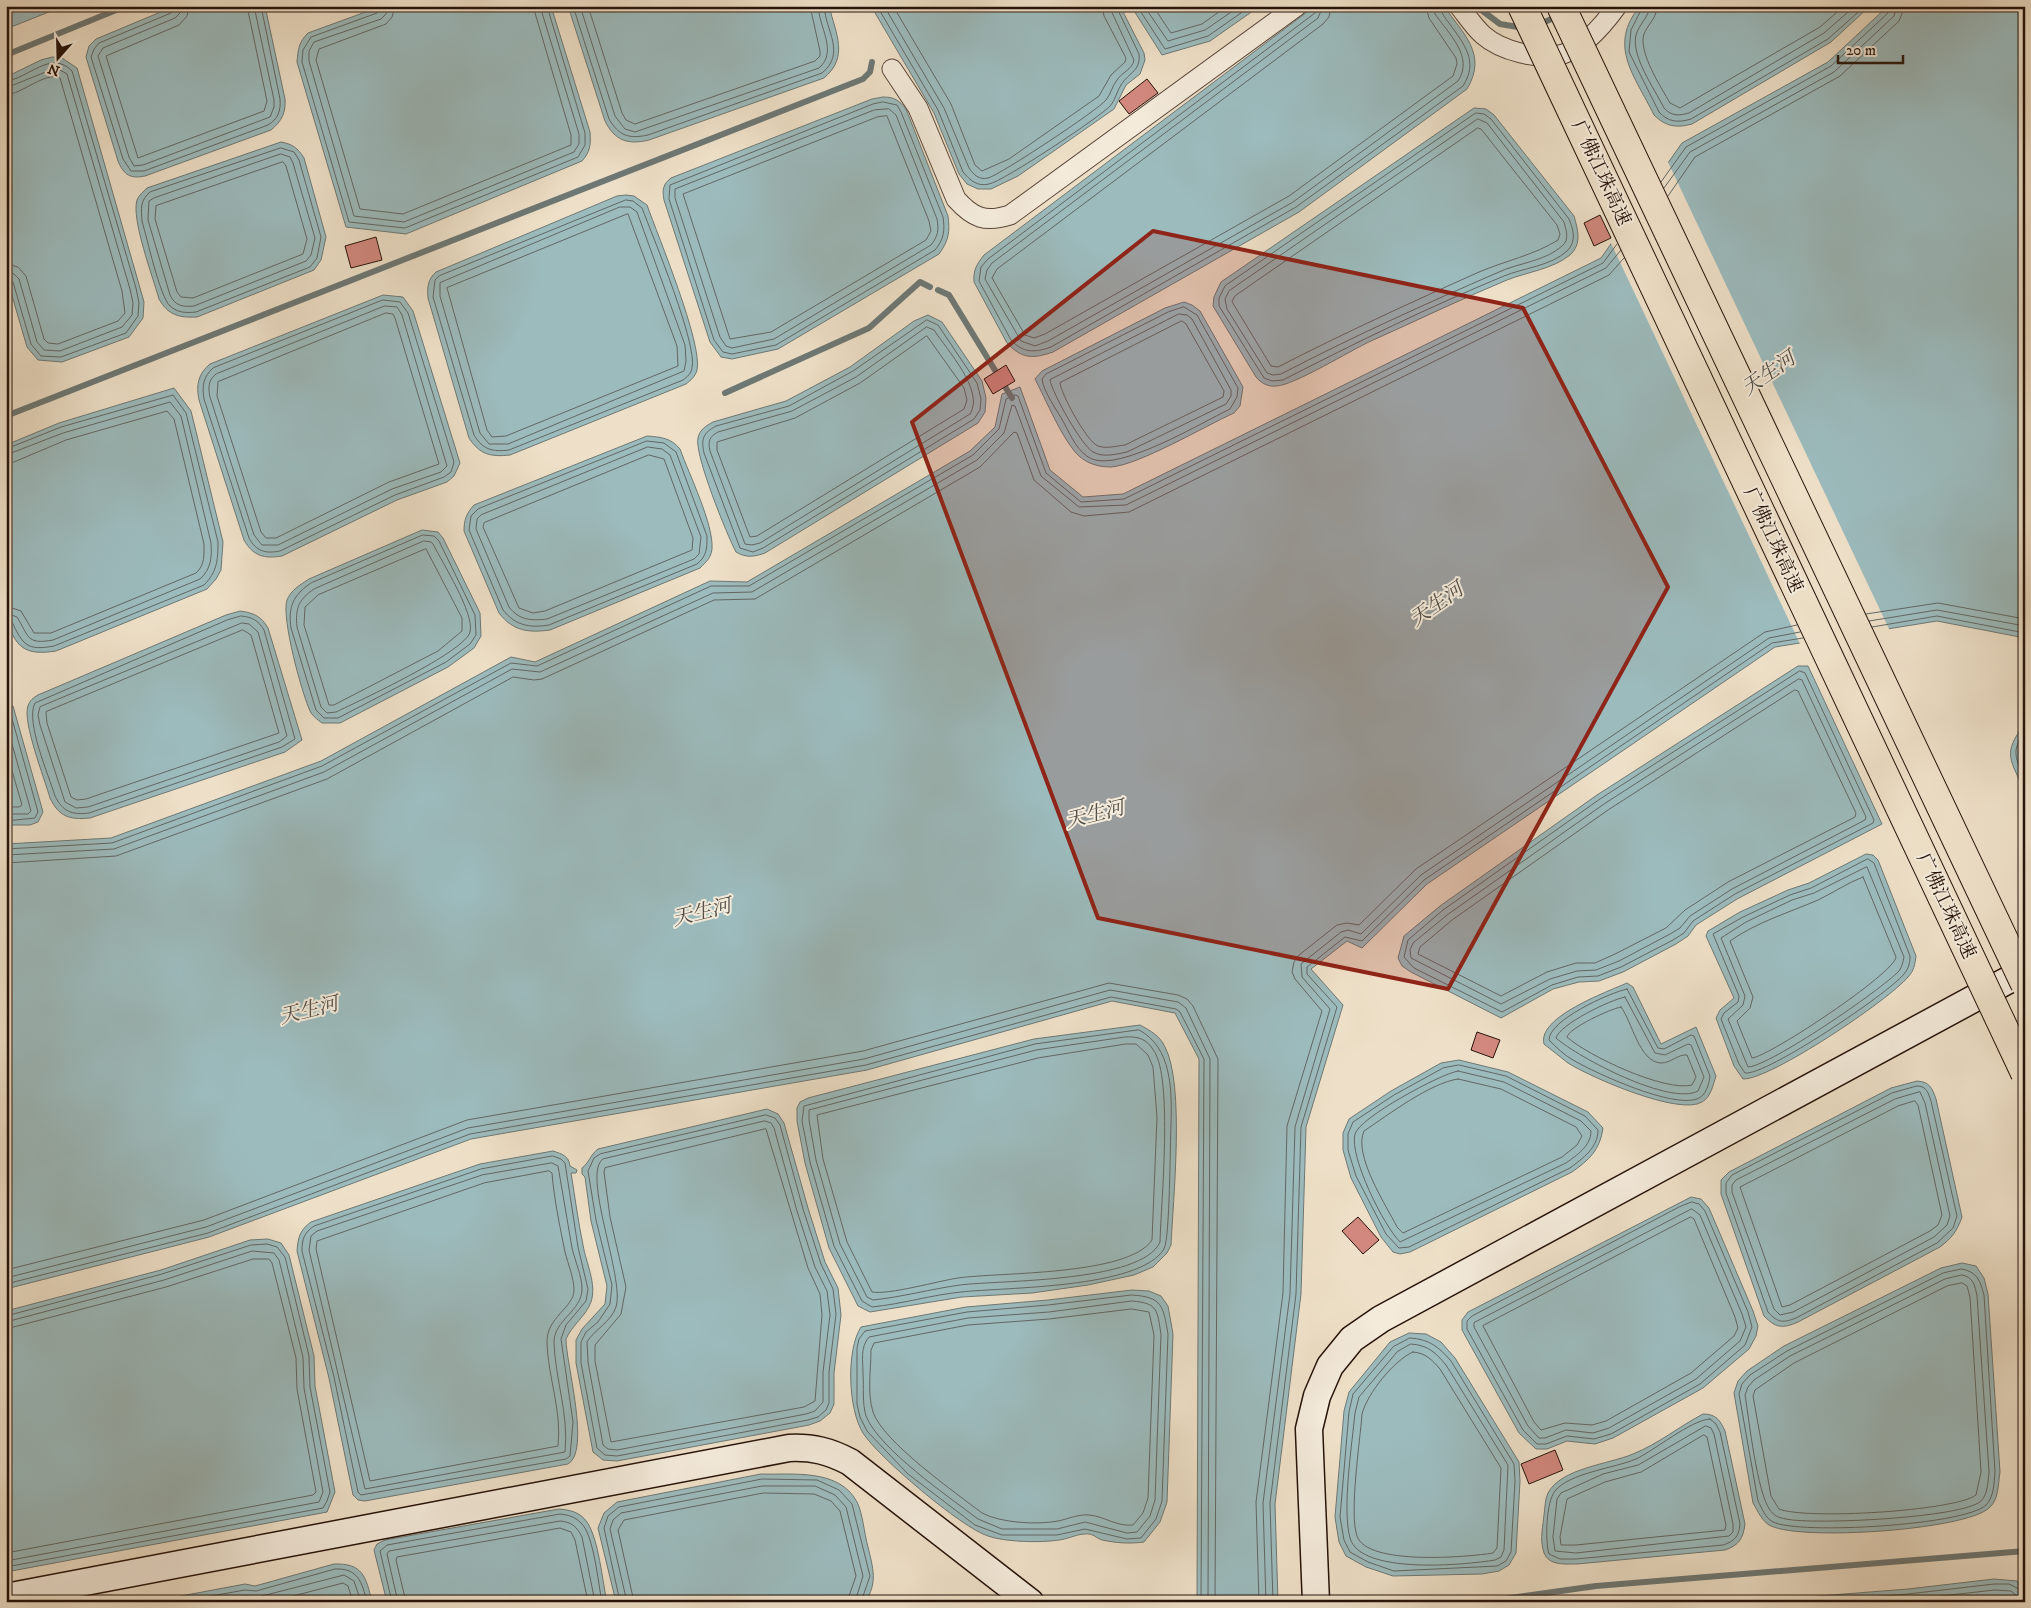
<svg xmlns="http://www.w3.org/2000/svg" width="2031" height="1608" font-family="'IM FELL DW Pica','Noto Serif SC',serif">
  <rect width="100%" height="100%" fill="#eee0c8"/>
  <filter id="stains"><feTurbulence type="fractalNoise" baseFrequency=".004" numOctaves="4"/><feColorMatrix values="0 0 0 0 .2 0 0 0 0 .09 0 0 0 0 .02 0 0 0 .5 -.17"/></filter>
  <radialGradient id="worn" r=".72"><stop offset=".6" stop-color="#630" stop-opacity="0"/><stop offset="1" stop-color="#630" stop-opacity=".3"/></radialGradient>
  <path fill="#9cbbbd" stroke="#6d7875" d="M6,6H64L6,29Z
    M175,6H265L285,99C286,112 282,121 271,130L145,176C130,179 124,175 118,161L86,57L89,46L96,39Z
    M382,6H551L590,132C591,145 590,152 582,161L406,234L346,227L297,62C298,49 299,42 308,33Z
    M568,6H829C836,34 849,57 824,78L649,140C628,145 615,141 605,121Z
    M871,6H1120L1144,53L1145,60L1140,74L1126,85L1114,109L1018,176L991,189H978L967,184L959,174L934,113Z
    M1131,6H1260L1210,41L1162,55Z
    M1315,6H1444C1463,34 1488,54 1467,89L1299,212L1053,352C1033,359 1022,359 1007,343L974,282C973,270 977,264 984,255Z
    M1640,6H1870L1831,42L1692,124C1677,128 1666,127 1654,115C1635,76 1607,46 1640,6Z
    M1888,6H2025V638L1937,621L1775,647L1427,884L1362,948L1347,941L1311,969L1343,1005L1306,1127L1301,1294L1275,1504L1278,1602H1197L1199,1059L1175,1013L1112,1001L867,1070L471,1139L209,1237L6,1289V844L111,838L321,761L511,657L535,662L710,581L747,582L970,451L995,427L1002,394L1020,387L1050,470L1083,497L1123,494L1601,258L1682,143L1828,62Z
    M52,57L62,58L77,68L144,302L143,318L129,337L62,362L38,360L27,347L6,275V77L41,60Z
    M883,97C894,97 899,100 906,109L948,216C950,232 949,240 939,254L778,349L732,359L721,357L710,342L664,200C662,190 663,184 671,178L872,99Z
    M1474,108L1486,109L1494,115L1574,216C1578,230 1582,244 1570,255C1553,269 1527,272 1507,280C1461,299 1416,321 1371,341C1351,350 1293,386 1276,386C1268,387 1261,383 1256,377L1213,306L1214,297L1221,282Z
    M281,142C292,144 298,148 304,158L326,237L321,260L314,270L197,317C179,318 168,315 159,299C153,277 131,219 137,200C139,195 143,192 147,188Z
    M626,195L634,196L647,205C658,236 703,344 697,370C695,377 691,380 686,384L510,455C491,457 480,455 469,438L428,298C427,287 428,279 436,272L617,196Z
    M383,295L403,297L413,311L460,463L454,476L447,482L397,500L282,556C264,559 253,556 244,540L199,400C196,385 198,374 210,364Z
    M1184,302L1192,305L1200,311L1243,387L1240,406L1234,413C1205,426 1139,465 1111,467C1099,467 1088,464 1079,456C1063,441 1046,400 1035,379L1042,371L1165,308Z
    M928,315L942,322L982,381L986,398L985,412L978,423L765,553C754,557 746,558 736,552C727,535 694,454 698,438C700,429 706,426 713,422L786,401L850,367L914,321Z
    M174,388L191,411L223,542L221,570L216,579L207,589L56,651C24,656 15,647 6,617V445L59,423Z
    M647,436C661,437 671,438 680,449C689,474 714,525 712,549C711,558 706,562 700,568L550,630C528,633 513,631 499,613L464,531C464,520 466,514 474,505Z
    M422,530L438,532L443,538L480,613L481,636L474,648L448,667L340,723H322C318,720 314,717 311,713C302,695 281,617 287,600C291,590 300,585 309,579Z
    M240,611C254,613 261,616 268,628L302,740L285,752L90,818C70,820 59,817 50,798C45,780 22,721 28,706C30,700 33,698 38,695L226,615Z
    M1798,666H1808L1882,824L1737,899L1696,925L1688,936L1676,944L1623,972L1599,981L1579,982L1553,989L1501,1018L1411,972L1402,966L1398,958L1404,936L1440,906L1597,795Z
    M13,706L43,812L38,822L30,825H6V709Z
    M2025,724V792C2011,760 2001,754 2025,724Z
    M1866,854L1873,855L1878,860L1916,956C1915,964 1914,971 1908,977C1889,1000 1770,1080 1743,1079L1734,1066L1716,1018L1720,1010L1734,998L1706,936L1708,931L1740,912L1788,890L1809,883Z
    M1627,983L1633,987L1661,1044L1696,1027L1716,1076C1713,1085 1711,1097 1702,1102C1679,1116 1590,1077 1568,1063C1560,1057 1552,1050 1544,1044C1537,1017 1607,992 1627,983Z
    M1140,1025C1151,1031 1160,1036 1165,1047C1185,1085 1173,1200 1171,1245L1167,1253L1153,1267L1134,1275L1088,1285L1032,1293L962,1297L870,1312L858,1306L829,1248L805,1163L797,1121V1108L800,1102L808,1098L1034,1039Z
    M1459,1060L1508,1072L1588,1112L1603,1128C1600,1150 1589,1160 1572,1172L1410,1252L1400,1254L1393,1252L1381,1237L1351,1178L1343,1150V1133L1349,1119L1391,1091L1441,1063Z
    M1917,1081C1930,1082 1932,1088 1936,1099L1962,1217C1957,1231 1952,1238 1940,1247L1798,1322C1782,1329 1776,1328 1764,1316L1721,1194V1180L1729,1172L1891,1088Z
    M767,1109L778,1114L784,1123L808,1208L825,1262L838,1288L841,1315L834,1373V1404L830,1413L820,1421L809,1425L617,1461L603,1460L593,1452L576,1363V1340L582,1329L605,1304L607,1286L591,1221L585,1177L582,1174V1168C589,1163 590,1155 598,1149Z
    M553,1151C562,1154 569,1156 570,1166L577,1170L576,1173H571C575,1197 578,1221 583,1245C586,1263 597,1284 591,1302C586,1316 572,1325 566,1339C566,1364 591,1451 568,1464L365,1501L358,1500L353,1495L329,1378L297,1251C298,1237 300,1230 311,1222L480,1164Z
    M1691,1197L1701,1199L1709,1208L1753,1311L1758,1326L1756,1336L1749,1349L1703,1388L1613,1438L1595,1444L1567,1441L1547,1449H1536L1519,1433L1462,1330V1320L1468,1312Z
    M268,1239L281,1243L289,1255L314,1356L315,1386L335,1492L327,1512L6,1572V1311L161,1270L250,1240Z
    M1962,1263L1976,1266L1984,1278L1988,1294L2000,1472C1998,1484 1999,1500 1989,1508C1965,1530 1803,1541 1771,1526C1762,1522 1758,1511 1753,1503L1734,1393L1738,1381L1747,1371L1784,1346L1941,1268Z
    M1132,1290L1149,1291L1161,1296L1168,1306L1173,1334L1167,1502L1160,1522L1144,1542C1129,1544 1117,1543 1102,1540C1096,1538 1093,1533 1085,1534C1077,1534 1068,1539 1059,1540C1041,1543 1005,1542 988,1536C962,1528 878,1457 863,1433C848,1409 846,1350 861,1327L966,1307L1048,1300Z
    M1409,1333L1426,1334L1441,1342L1455,1358L1519,1462L1520,1481L1516,1553L1509,1565L1499,1571L1482,1574L1393,1576L1366,1567L1346,1556L1339,1542L1335,1517L1344,1411L1349,1392L1390,1342Z
    M1703,1414C1716,1414 1720,1420 1725,1431L1745,1524C1743,1539 1739,1545 1725,1550L1577,1564C1563,1564 1546,1566 1543,1549C1540,1538 1543,1526 1544,1515C1545,1508 1545,1499 1548,1493C1561,1468 1610,1464 1633,1454C1658,1444 1680,1426 1703,1414Z
    M761,1474C792,1475 839,1468 857,1502C863,1514 864,1533 868,1547C873,1568 878,1583 865,1602H616L598,1528L604,1513L617,1502Z
    M559,1509C570,1510 580,1512 587,1522C599,1540 602,1580 607,1602H387L374,1550L377,1544L385,1540Z
    M334,1564C363,1563 366,1577 372,1602H149L245,1584L255,1586Z
    M1994,1579L2017,1581L2025,1591V1602H1743L1908,1589Z"/>
  <path fill="#eee0c8" d="M1667,160L1890,631L1801,646L1610,241Z"/>
  <g fill="none" stroke-linecap="round" stroke-linejoin="round">
    <path stroke="#626764" stroke-width="1" d="M175,6L171,13L99,43L94,49L91,57L123,159L131,171H144L268,125C278,119 281,111 280,99L261,6
      M181,6L180,13L175,18L103,48L98,56L129,157L134,166L143,165L270,117L274,107V100L254,6
      M189,6L187,16L179,25L106,56L138,158L264,111L267,101L247,6
      M381,6L377,13L311,37L303,50L302,62L349,222L405,228L578,157L585,145V133L547,6
      M387,6L386,14L381,19L314,42L309,51V61L354,216L404,222L574,152L579,144V134L540,6
      M395,6L392,17L386,24L319,49L316,60L360,209L403,214L571,145V135L533,6
      M573,6L609,119C619,136 629,139 648,135L822,73C846,53 826,32 824,6
      M580,6L615,116L625,129L635,132L819,68C838,52 819,27 818,6
      M588,6L622,113L626,120L635,124L815,61L820,56V51L810,6
      M877,6L938,110L963,172C970,180 977,187 989,184C1002,182 1102,116 1111,105C1115,100 1117,91 1121,85C1129,72 1141,71 1139,54L1116,6
      M884,6L944,108L969,168C974,175 979,180 988,178C1000,175 1098,110 1106,100C1111,94 1112,86 1117,80C1122,72 1132,70 1134,60L1109,6
      M893,6L951,104L975,165L982,171L1009,159L1099,96L1111,75L1125,62L1126,58L1104,16L1102,6
      M1137,6L1165,49L1208,36L1251,6
      M1144,6L1168,41L1205,30L1240,6
      M1153,6L1171,33L1202,24L1227,6
      M1317,6L1315,13L988,259L981,267L979,281L1011,340C1023,353 1034,353 1051,347L1296,207L1463,86C1479,61 1464,44 1449,23C1445,18 1441,13 1440,6
      M1323,6L1318,18L992,263L987,270L985,279L1021,341L1035,346L1048,341L1293,202L1458,81C1474,57 1449,34 1435,14L1434,6
      M1331,6L1329,17L1323,24L997,269L992,278L1025,335L1034,338L1045,334L1289,196L1453,76L1457,64L1456,58L1429,18L1426,6
      M1643,6L1631,30L1629,52L1659,112C1668,122 1678,123 1691,119L1828,39L1865,6
      M1650,6C1649,17 1639,24 1636,35C1631,56 1654,88 1664,108C1671,116 1678,116 1689,113L1824,33L1855,6
      M1657,6C1657,18 1648,24 1644,34C1638,52 1661,87 1670,103L1680,108L1820,27L1844,6
      M6,81C28,79 51,49 72,71L136,288L139,303L138,316L126,333L61,357L41,356L31,344L13,282L6,278
      M6,88L53,69L60,70L67,74L130,289L133,303L132,315L122,327L60,351L44,350L37,342L19,279L14,274L6,272
      M6,95C22,94 46,71 60,78L122,291L125,313L118,321L58,344L48,343L44,339L26,276L18,267L6,264
      M883,102L897,105L901,112L943,217C945,231 944,239 935,250L776,345L732,354L723,352L714,340L669,199L670,185L873,104Z
      M889,109L896,115L937,219C939,230 938,236 931,245L774,339L732,348L726,346L720,337L675,198V189L874,110Z
      M1476,113L1484,114L1491,119L1569,219C1573,229 1577,241 1567,251C1551,266 1523,268 1504,276C1429,307 1355,343 1283,380L1272,381L1264,378L1219,306V298L1225,286Z
      M887,116L929,221L931,231L926,240L771,332L730,339L683,194L877,117Z
      M1478,119L1487,123L1564,222C1566,230 1570,240 1562,246C1546,261 1518,263 1499,272C1425,304 1352,337 1281,374L1273,375L1267,373L1227,309L1225,299L1229,291Z
      M1478,128L1481,129L1557,225L1560,234L1558,240C1534,255 1505,261 1479,272C1412,302 1344,333 1278,367L1271,366L1234,305L1232,301L1235,296Z
      M281,148L294,152L299,160L321,237L317,258L310,267L196,312C186,313 178,313 170,306C160,297 147,238 142,221C141,209 140,200 150,192Z
      M281,154L290,157L293,163L315,238L311,255L306,261L194,306C183,307 175,306 170,295L148,220L149,201L154,198Z
      M283,162L286,166L307,239L303,254L193,298L181,297L177,292L155,219L156,206Z
      M1661,182L1686,147L1831,66L1889,12L1891,6
      M1664,188L1690,152L1834,72L1894,16L1897,6
      M1668,196L1695,157L1840,76L1899,21L1905,6
      M626,200L633,201L642,208C653,237 698,345 692,368C691,374 687,377 683,380L509,450C493,452 483,450 474,435L433,297L435,280L439,276Z
      M620,207H630L637,212L685,345L686,361L684,371L508,444H489L480,433L440,296V283Z
      M628,214L677,346L678,366L506,436L492,437L487,430L447,288Z
      M383,300L400,302L408,313L454,462L451,472L444,477L395,495L280,551C265,554 256,551 249,538L204,399C202,386 203,377 213,368Z
      M385,306L397,307L402,315L447,466L441,472L392,489L278,545H262L254,535L210,397C208,388 208,380 216,374Z
      M1184,307L1197,315L1238,388L1237,397L1230,409C1201,423 1121,471 1092,459C1078,453 1071,436 1064,423C1057,410 1044,393 1042,379L1046,374L1168,312Z
      M386,313L393,314L395,318L439,464L389,482L276,538H266L261,532L217,396L218,382Z
      M1179,314L1187,315L1192,319L1231,390V396L1226,404L1127,452C1117,454 1103,458 1093,452C1082,446 1052,393 1050,380Z
      M927,320L938,325L977,383L981,399L980,410L974,419L763,548L753,552L740,548L704,453C701,439 703,433 716,426L789,406L853,371Z
      M1182,321L1186,324L1224,391L1223,397L1125,445C1116,446 1106,449 1098,446C1087,442 1061,394 1060,383Z
      M927,327L934,330C947,350 985,391 970,414L760,543L752,545L745,544L710,451C708,441 709,437 718,432L792,411L856,377Z
      M927,336L964,388L967,400L964,409L757,536L750,537L717,450V442L795,418L860,383Z
      M647,441L664,443L676,452L707,536C707,548 707,556 697,564L549,625C530,628 516,626 503,610L469,530L471,516L478,509Z
      M648,447L662,449L670,455L701,537L699,554L694,559L547,619C531,621 519,620 509,607L476,529L477,519L481,515Z
      M6,449L61,427L173,395L186,413L218,542C218,560 217,572 204,585L54,646C27,651 23,645 12,622L6,620
      M6,455L63,433L170,402L181,416L211,543C212,558 211,569 200,579L53,640C26,645 29,636 17,617L6,613
      M649,455L664,459L693,538L692,550L545,611L533,613L519,608L483,527L484,523Z
      M6,463L14,462L66,440L167,411L174,419L204,544C204,555 205,565 196,573L51,633H34L21,611L6,606
      M423,535L434,536L439,541L475,615L476,635L470,644L446,662L338,718H324L316,710L291,628C288,607 293,595 311,583Z
      M424,541L431,542L433,544C442,562 475,614 470,632C465,652 359,701 336,712L327,713L321,707L297,627C295,608 299,599 314,589Z
      M426,549L462,618V631L438,651L334,705H329L304,625L305,607L318,595Z
      M1866,614L1938,603L2025,619
      M241,616C252,617 258,620 264,630L295,739L282,747L89,813C72,815 63,812 55,796C49,776 25,721 35,703L227,620Z
      M1869,621L1937,610L2025,626
      M242,623L249,624L258,632L287,736L279,742L88,807L76,808L65,802L40,725L38,715L40,707Z
      M1872,627L1937,616L2025,633
      M243,630L251,635L279,733L86,799L77,800L71,797L47,723L46,712Z
      M1800,671L1805,673L1874,820L1873,823L1735,894L1693,921L1684,933L1673,940L1621,967L1598,976L1578,977L1552,985L1502,1012L1414,968L1404,957L1408,940L1443,910L1600,799Z
      M1799,679L1802,680L1866,817L1865,820L1732,889L1690,916L1680,928L1670,934L1619,961L1596,970L1577,971L1550,979L1501,1004L1411,958L1410,950L1413,943L1447,915L1604,804Z
      M1795,690L1798,691L1856,813L1855,817L1728,882L1685,910L1666,928L1615,954L1595,963H1576L1547,972L1501,996L1418,954L1420,947L1452,920L1608,810Z
      M6,713L11,715L38,812L35,818L6,821
      M6,723L31,811L28,814H6
      M2025,732C2010,751 2016,759 2025,779
      M6,750L22,805L19,807H6
      M6,849L112,843L322,766L511,663L537,666L711,586H749L973,455L999,429L1006,399L1015,395L1018,396L1046,473L1081,502L1124,499L1603,263L1617,244
      M6,855L114,849L324,772L512,669L540,672L713,593L752,592L977,460L1004,433L1012,405L1015,406L1041,476L1079,507L1126,505L1606,268L1621,250
      M1868,859L1874,863L1910,956C1910,962 1909,968 1904,974C1889,993 1766,1076 1745,1073L1739,1064L1721,1019L1724,1013L1738,1002L1739,996L1713,934L1743,917L1790,895L1811,888Z
      M6,863L116,856L327,779L513,677L534,680L542,679L714,600L755,599L980,467L1014,432L1017,433L1034,480L1071,512L1084,516L1129,512L1609,275L1624,258
      M1867,867L1904,957C1903,962 1902,967 1899,971C1881,990 1770,1066 1748,1067L1728,1019L1743,1005L1745,996L1721,938L1746,922L1792,900L1814,893Z
      M1863,877L1896,957C1895,973 1770,1056 1752,1058L1737,1021L1750,1008L1753,997L1730,941C1757,922 1788,913 1818,900C1833,893 1847,883 1863,877Z
      M1627,989L1658,1048L1664,1049L1691,1035L1694,1036L1710,1076C1709,1084 1706,1096 1697,1099C1672,1108 1597,1074 1573,1060C1564,1055 1556,1047 1549,1040C1549,1020 1609,993 1627,989Z
      M1625,997L1655,1053L1665,1055L1688,1044L1691,1045L1704,1077L1698,1091C1670,1106 1579,1058 1556,1038C1560,1024 1610,1000 1625,997Z
      M1621,1007C1632,1021 1639,1062 1661,1063C1671,1063 1678,1054 1687,1055L1696,1077L1692,1085C1665,1092 1588,1056 1567,1037C1569,1028 1610,1009 1621,1007Z
      M1139,1030C1172,1047 1172,1091 1171,1124C1170,1143 1170,1238 1164,1249C1139,1289 1006,1287 961,1292C931,1295 902,1304 872,1307L862,1301L834,1246L810,1162L802,1121L804,1106L1035,1044Z
      M1125,1037C1138,1036 1147,1039 1154,1051C1173,1079 1161,1203 1160,1242C1142,1283 1000,1280 960,1285C931,1289 902,1297 873,1300L867,1297L840,1244L816,1160L809,1120V1110L1036,1050Z
      M1126,1044H1136L1148,1055L1153,1067L1157,1117L1152,1240C1128,1276 1000,1272 958,1278C938,1281 889,1295 872,1292L847,1242L823,1159L817,1115L1038,1058Z
      M1459,1065L1506,1076L1585,1116L1598,1130C1598,1148 1583,1158 1570,1168L1409,1247L1399,1248L1386,1234L1356,1176L1348,1150V1134L1353,1122L1394,1095L1443,1068Z
      M1458,1071L1504,1082L1581,1121L1591,1131C1591,1146 1577,1155 1566,1163L1400,1242C1384,1226 1349,1157 1355,1134C1359,1118 1440,1074 1458,1071Z
      M1458,1079L1501,1089L1576,1127L1582,1136L1577,1145L1562,1157L1403,1233L1397,1227C1386,1205 1353,1155 1364,1131C1388,1115 1430,1083 1458,1079Z
      M1917,1086C1927,1086 1928,1093 1931,1101L1957,1216L1953,1228L1937,1243L1796,1318C1783,1323 1778,1323 1768,1312L1726,1193V1183L1732,1175L1892,1093Z
      M1920,1092L1925,1103L1950,1216L1947,1225L1934,1237L1793,1312L1780,1315L1774,1309L1732,1192V1185L1736,1180L1895,1099Z
      M1915,1101L1918,1105L1942,1215L1938,1225L1930,1231L1790,1305L1782,1307L1740,1187L1898,1106Z
      M766,1115L775,1118L780,1125L803,1209L821,1264L833,1289L836,1314L829,1372V1403L826,1410L818,1417L808,1420L617,1456L605,1455L597,1448L581,1363V1342L586,1332L598,1322L610,1304L612,1285L596,1220L588,1171L594,1158L600,1154Z
      M765,1121L771,1123L774,1128L797,1211L815,1267L827,1291L830,1315L823,1372V1402L815,1411L806,1414L617,1450L608,1449L603,1445L588,1362L587,1342C594,1330 611,1322 616,1307C625,1278 581,1173 603,1159Z
      M766,1129L808,1268L820,1294L822,1315L815,1401L804,1407L611,1442L595,1361V1345L621,1314L626,1287L610,1217L604,1172L605,1168Z
      M553,1156L561,1159L565,1163L578,1247L588,1289L586,1301L566,1325L561,1339L573,1422L570,1456L566,1459L361,1495L358,1492L334,1377L302,1251C302,1239 304,1233 314,1226L481,1169Z
      M552,1163L558,1166C563,1193 567,1221 572,1248C575,1261 582,1276 582,1289C582,1311 554,1320 554,1342C555,1379 569,1414 565,1452L365,1489L309,1250L311,1236L317,1231L482,1175Z
      M549,1171L552,1173C554,1199 560,1227 565,1252C568,1264 574,1278 574,1290C574,1308 546,1317 547,1343C548,1377 562,1411 558,1446L370,1481L316,1249L317,1241L484,1183Z
      M1692,1202L1699,1204L1705,1211L1748,1312L1752,1327L1745,1345L1700,1384L1611,1434L1594,1439L1567,1436L1546,1444H1537L1523,1430L1467,1329V1321L1472,1316L1679,1207Z
      M1692,1209L1700,1215L1742,1314L1746,1327L1740,1341L1696,1379L1609,1428L1593,1433L1566,1430L1545,1438H1539L1528,1426L1474,1327V1323Z
      M1691,1217L1694,1219L1735,1317L1738,1328L1734,1336L1691,1373L1606,1421L1592,1425L1565,1423L1541,1430L1534,1422L1483,1326Z
      M1962,1269C1977,1272 1980,1280 1984,1295L1995,1472C1994,1483 1994,1497 1986,1505C1966,1525 1800,1535 1773,1522C1765,1518 1762,1508 1758,1501L1739,1394L1742,1384L1750,1375L1787,1351L1943,1273Z
      M6,1270L204,1220L467,1120L863,1051L1109,983L1178,995L1187,999L1193,1006L1218,1059L1215,1602
      M1962,1275C1973,1277 1975,1285 1977,1296L1989,1472C1988,1481 1988,1494 1981,1501C1963,1518 1813,1525 1786,1519C1779,1518 1773,1515 1770,1510C1757,1493 1749,1419 1745,1395L1748,1387L1754,1380L1790,1356L1945,1279Z
      M6,1278L206,1227L468,1128L864,1059L1110,990L1178,1002L1186,1008L1210,1059L1208,1602
      M1962,1283L1967,1286L1970,1297L1981,1472L1976,1495C1955,1511 1806,1520 1779,1509L1771,1496L1753,1396L1755,1390L1794,1363L1947,1286Z
      M6,1284L208,1233L470,1134L866,1065L1111,997L1176,1009L1180,1012L1204,1059L1201,1602
      M1132,1295C1163,1297 1163,1306 1168,1334L1162,1501L1156,1519L1141,1538L1127,1539L1085,1529L1057,1535H1002L975,1525L908,1474L867,1431L860,1417L857,1404V1348L859,1339L865,1331L967,1312L1048,1305Z
      M1132,1301C1159,1303 1157,1311 1161,1334L1155,1500L1150,1516L1137,1532L1127,1533L1085,1522L1057,1529H1002L978,1519C949,1497 879,1449 866,1416C862,1403 864,1387 863,1374C863,1361 860,1347 869,1337L968,1318L1049,1312Z
      M1132,1309L1149,1312L1154,1335L1148,1498L1143,1513L1133,1525C1117,1527 1104,1516 1089,1515C1078,1514 1068,1519 1058,1521C1037,1525 1001,1523 982,1513C956,1493 883,1442 873,1412C867,1393 871,1369 871,1350L874,1343L968,1325L1049,1319Z
      M6,1316L162,1274L251,1245L267,1244L277,1247L285,1257L309,1356L310,1387L330,1492L327,1501L323,1508L6,1567
      M6,1322L164,1280L252,1251L274,1253L279,1260L303,1357L304,1388L323,1492L319,1502L6,1561
      M6,1329L166,1287L253,1259H269L272,1263L296,1358L297,1389L316,1492L313,1495L6,1553
      M1410,1338C1429,1339 1439,1347 1451,1361L1514,1464L1515,1481L1511,1552L1506,1561L1497,1566L1394,1571L1368,1562L1350,1552L1344,1540L1340,1517L1349,1412L1353,1394L1393,1347Z
      M1411,1344C1428,1345 1436,1353 1446,1365L1508,1465L1504,1550L1501,1557L1495,1560C1465,1565 1360,1575 1350,1538C1342,1510 1352,1444 1355,1413L1359,1397L1397,1352Z
      M1413,1352C1426,1353 1432,1360 1440,1369L1501,1468L1497,1548L1493,1553C1468,1557 1367,1566 1357,1536C1349,1513 1360,1442 1362,1414C1367,1394 1394,1360 1413,1352Z
      M1710,1419L1716,1424L1720,1432L1740,1524C1739,1536 1735,1541 1723,1545L1576,1559H1560L1549,1554C1545,1541 1546,1502 1555,1491C1569,1473 1615,1468 1636,1459C1655,1450 1691,1420 1710,1419Z
      M1706,1426L1711,1428L1714,1434L1733,1524V1532L1729,1536L1576,1553L1555,1551L1553,1537L1557,1499L1561,1493L1603,1474L1638,1465Z
      M1704,1435L1707,1437L1726,1525L1725,1530L1576,1545H1561L1560,1537L1567,1499L1605,1482L1641,1472Z
      M177,1602L245,1590L256,1591L335,1569C358,1568 362,1582 367,1602
      M213,1602L245,1596L258,1597L344,1575L354,1581L361,1602
      M270,1602L343,1583L348,1586L353,1602
      M392,1602L380,1551L387,1545L560,1514C568,1515 574,1516 581,1523C594,1535 598,1583 602,1602
      M398,1602L387,1554L389,1551L560,1521C572,1522 577,1527 582,1537L595,1602
      M406,1602L396,1560L397,1557L560,1528L571,1532L575,1540L588,1602
      M620,1602L604,1528L608,1516L619,1507L762,1479L817,1480L839,1490L852,1504L870,1576L861,1602
      M627,1602L610,1529L613,1520L621,1513L762,1486H815L835,1495L846,1507L863,1576L855,1602
      M634,1602L618,1530L624,1520L763,1493L814,1494L831,1501L840,1511L856,1576L847,1602
      M1259,1602L1256,1502L1283,1293L1287,1126L1322,1011L1295,979L1292,972L1294,962L1299,955L1337,925L1347,923L1359,925L1416,869L1765,632L1797,625
      M1266,1602L1263,1503L1290,1294L1295,1127L1330,1009L1302,977L1301,964L1341,932L1348,930L1361,934L1421,875L1769,638L1800,632
      M1273,1602L1270,1503L1296,1294L1301,1127L1337,1007L1307,974V967L1345,937L1362,941L1424,880L1772,643L1803,638
      M1806,1602L1908,1594L1994,1584H2009L2025,1592
      M1886,1602L1995,1590L2011,1591L2018,1597L2025,1598
      M1958,1602C1973,1600 2000,1592 2012,1602"/>
    <path stroke="#6d7875" stroke-width="6" d="M846,6L847,8
      M1476,6L1500,24L1524,28
      M1538,25L1558,16
      M6,55L126,6
      M938,290L949,295L1012,398
      M725,393L869,328L920,282L930,287
      M6,416L863,79L870,72L872,62
      M1482,1602L1596,1586L2025,1551"/>
  </g>
  <path fill="#d2887e" stroke="#27130a" d="M1147,79L1158,93L1129,114L1119,101Z
    M1600,215L1611,238L1594,246L1584,223Z
    M376,237L382,260L351,268L345,246Z
    M1006,365L1015,381L993,394L984,379Z
    M1477,1032L1500,1040L1493,1058L1471,1050Z
    M1358,1217L1379,1240L1363,1254L1342,1231Z
    M1555,1450L1563,1470L1529,1484L1521,1464Z"/>
  <g fill="none" stroke-linecap="round" stroke-linejoin="round">
    <g stroke="#59463a" stroke-width="21">
      <path id="street" d="M1459,6C1467,16 1474,27 1483,35C1501,51 1540,61 1563,54C1585,47 1604,24 1617,6
        M892,69L918,108L956,199C973,218 985,223 1010,215L1297,6"/>
    </g>
    <g stroke="#27130a" stroke-width="29">
      <path id="secondary" d="M6,1597L789,1448C813,1447 829,1451 850,1462L1030,1602
        M1316,1602L1309,1429L1317,1396L1330,1366L1352,1339L1381,1319L2025,971"/>
    </g>
    <use href="#street" stroke="#f4ebdb" stroke-width="19"/>
    <use href="#secondary" stroke="#f4ebdb" stroke-width="26"/>
    <g stroke="#27130a" stroke-width="30" stroke-linecap="butt">
      <path id="highway-bridge" d="M1522,6L2025,1073
        M1561,6L2025,984"/>
    </g>
    <use href="#highway-bridge" stroke="#eee0c8" stroke-width="28"/>
  </g>
  <path fill="#8f2418" fill-opacity="0.2" stroke="#8f2418" stroke-width="4" stroke-linejoin="round" d="M1153,231L1523,308L1668,587L1448,989L1098,918L912,422Z"/>
  <g text-anchor="middle" dominant-baseline="central" stroke-width="4" stroke-linejoin="round" paint-order="stroke">
    <g font-size="19" fill="#27130a" stroke="#f4ebdb">
      <text transform="translate(1601 173) rotate(65)">广佛江珠高速</text>
      <text transform="translate(1773 540) rotate(65)">广佛江珠高速</text>
      <text transform="translate(1946 906) rotate(65)">广佛江珠高速</text>
    </g>
    <g font-size="20" font-style="italic" fill="#504e49" stroke="#f4ebdb">
      <text transform="translate(1769 374) rotate(-35)">天生河</text>
      <text transform="translate(1437 605) rotate(-35)">天生河</text>
      <text transform="translate(1095 815) rotate(-14)">天生河</text>
      <text transform="translate(702 913) rotate(-14)">天生河</text>
      <text transform="translate(309 1011) rotate(-14)">天生河</text>
    </g>
  </g>
  <rect width="2031" height="1608" fill="none" stroke="#eee0c8" stroke-width="25"/>
  <rect x="8" y="8" width="2016" height="1593" fill="none" stroke="#27130a" stroke-width="2.5"/>
  <rect x="12" y="12" width="2006" height="1583" fill="none" stroke="#27130a"/>
  <g transform="translate(58 58) rotate(200)" stroke="#f4ebdb" stroke-width="4" paint-order="stroke">
  <path d="M0-4L9 19L0 12L-9 19Z" fill="#27130a"/>
  <text y="-8" font-size="14" font-weight="bold" text-anchor="middle" fill="#27130a">N</text>
  </g>
  <path d="M1838 55v8h65v-8" fill="none" stroke="#27130a" stroke-width="2.5"/>
  <text x="1846" y="55" font-size="15" fill="#27130a" stroke="#f4ebdb" stroke-width="4" paint-order="stroke">20 m</text>
  <rect width="100%" height="100%" filter="url(#stains)"/>
  <rect width="100%" height="100%" fill="url(#worn)"/>
</svg>
